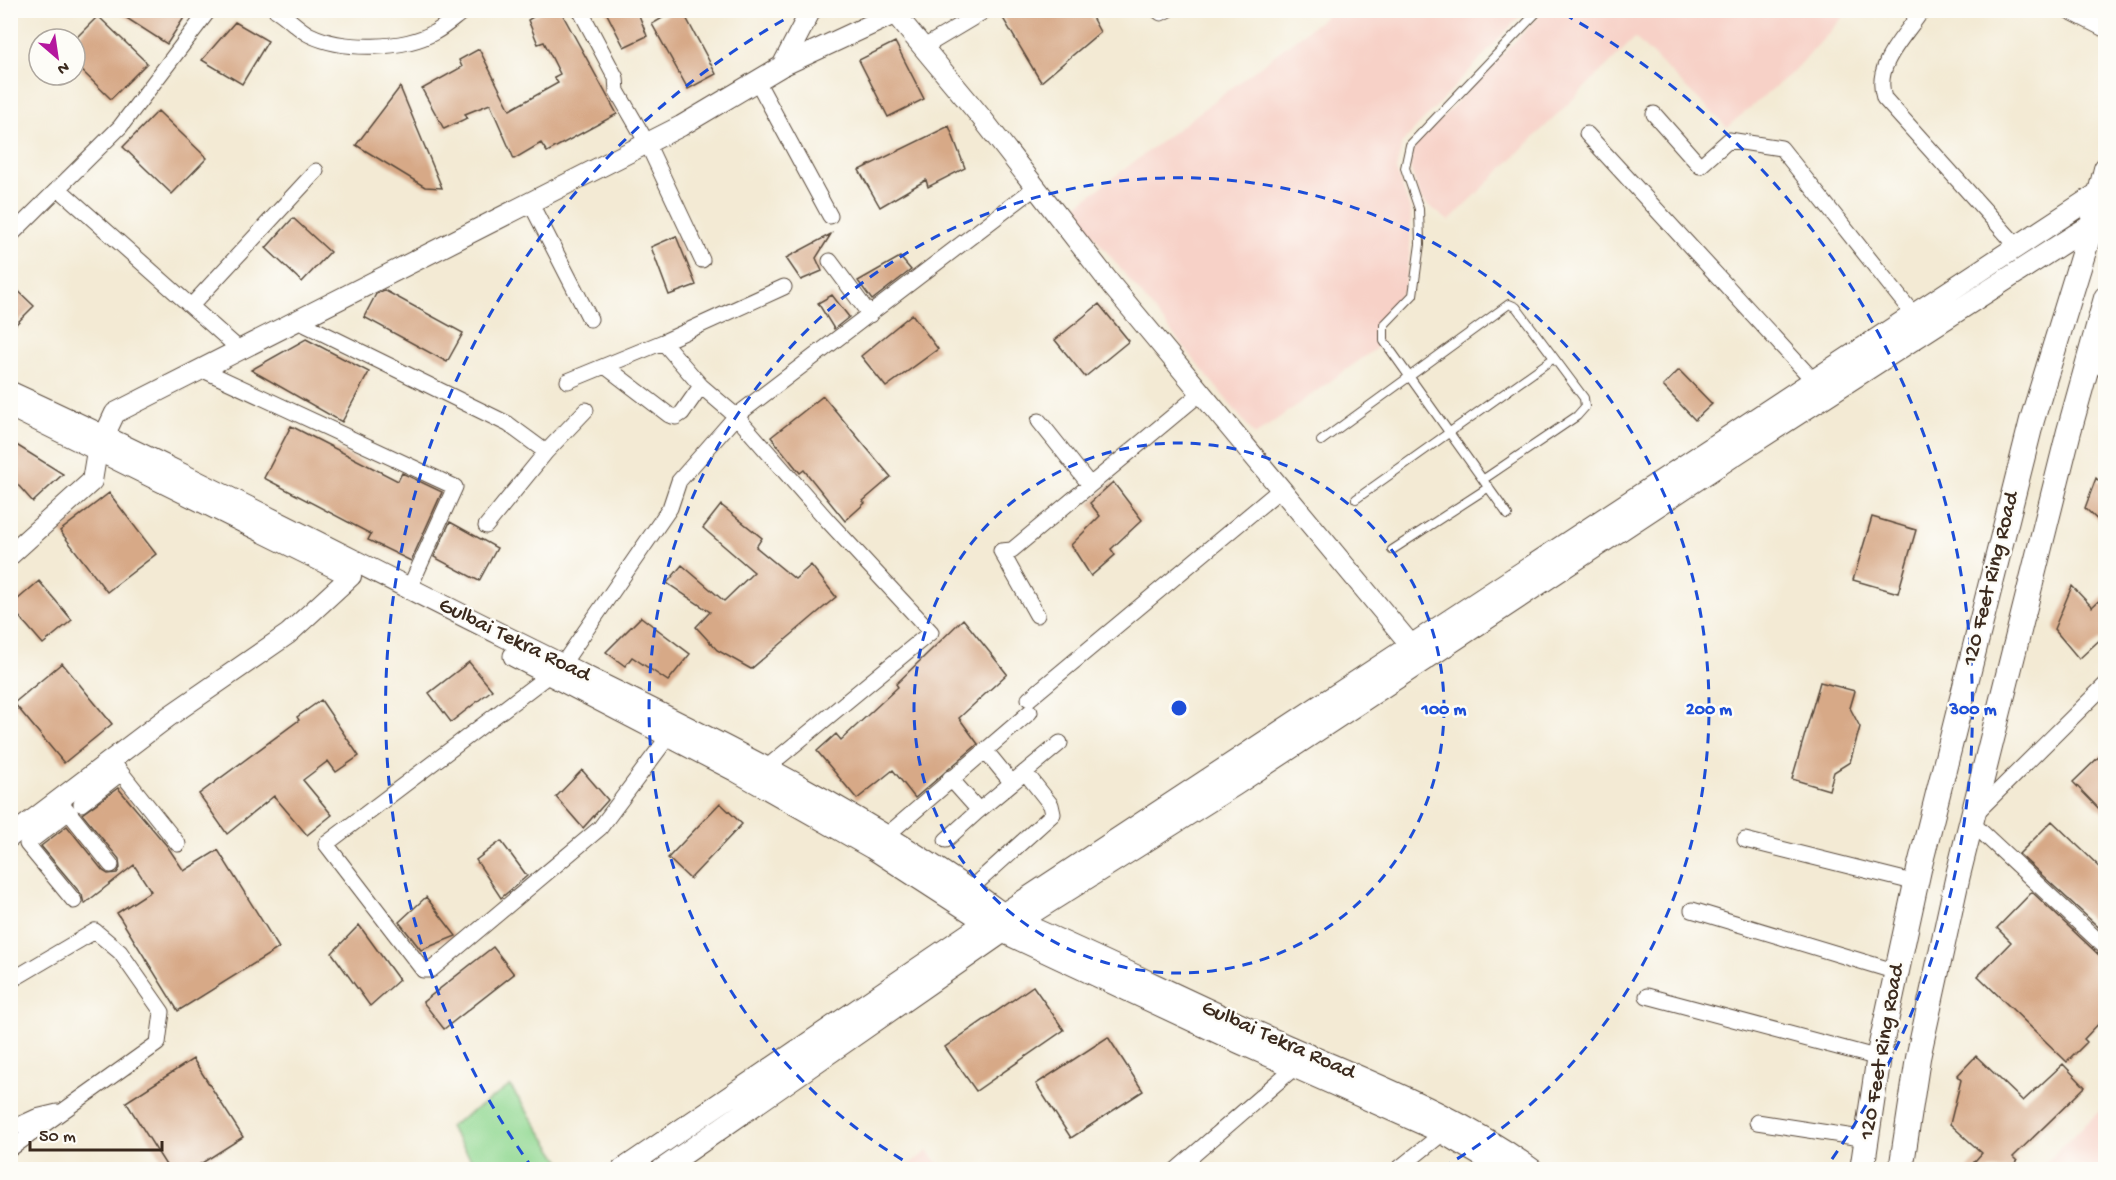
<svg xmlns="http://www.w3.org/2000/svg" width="2116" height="1180" font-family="'Gochi Hand',sans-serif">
  <rect width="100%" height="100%" fill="#fdfcf7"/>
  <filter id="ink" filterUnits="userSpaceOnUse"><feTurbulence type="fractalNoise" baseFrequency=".0167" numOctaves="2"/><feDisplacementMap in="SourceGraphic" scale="12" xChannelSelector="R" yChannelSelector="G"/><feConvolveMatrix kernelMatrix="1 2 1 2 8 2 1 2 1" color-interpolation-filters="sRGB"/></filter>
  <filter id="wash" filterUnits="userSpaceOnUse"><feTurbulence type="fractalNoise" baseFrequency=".008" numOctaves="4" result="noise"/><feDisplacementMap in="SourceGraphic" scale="24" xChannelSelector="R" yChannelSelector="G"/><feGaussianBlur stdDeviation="1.35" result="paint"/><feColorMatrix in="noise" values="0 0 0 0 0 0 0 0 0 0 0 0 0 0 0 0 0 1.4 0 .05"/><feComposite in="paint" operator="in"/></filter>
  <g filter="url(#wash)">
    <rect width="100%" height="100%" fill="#f3ead4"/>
    <path fill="#f7d1c7" d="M1334,10L1525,11L1402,143L1396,170L1411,211L1410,251L1404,291L1377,323L1381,345L1255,435L1072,209Z
      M1545,10H1849V11L1794,71L1727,127L1635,38L1449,221L1421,200L1410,168L1413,148Z
      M2105,1106V1169H2038Z
      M928,1151L943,1169H903Z"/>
    <path fill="#91d892" stroke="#668158" stroke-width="1.5" d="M510,1086L563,1165L556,1169H478L449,1127Z"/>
    <g id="blocks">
      <path fill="#d7a987" d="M114,10H189L167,44Z
        M544,10H560L617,114L547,152L541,143L514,159L490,104L465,114L467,118L444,129L422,89L462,67L459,60L479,49L510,110L558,83L554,77L560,74L544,42L538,44L528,20Z
        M605,10H637L647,36L624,47Z
        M676,10H682L716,74L688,89L652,24Z
        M1014,10H1088L1100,32L1041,82L1001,15Z
        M98,16L147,63L111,99L75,64V39Z
        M235,22L268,41L242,84L202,60Z
        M895,42L924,99L888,117L859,60Z
        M400,87L442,188L425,187L356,145Z
        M158,111L207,158L172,194L123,147Z
        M949,126L965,168L928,187L926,180L880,207L859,170Z
        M293,218L330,252L302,282L266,248Z
        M831,234L816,258L822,271L801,280L786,258Z
        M676,236L696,285L669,295L651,247Z
        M900,257L911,270L872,300L858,281Z
        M10,283L34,306L10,330Z
        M384,290L463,333L447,362L364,317L376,294Z
        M832,295L849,317L834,329L818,303Z
        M1099,304L1129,341L1085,377L1055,340Z
        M912,314L938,349L886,387L861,356Z
        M306,339L369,372L342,422L251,370Z
        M1679,370L1712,404L1695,420L1663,386Z
        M823,396L891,477L863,501L865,503L845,521L804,470L800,473L771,437Z
        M291,426L398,481L402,473L442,492L411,561L368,540L371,534L264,478Z
        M10,441L63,474L33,502L10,476Z
        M2096,478L2106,488V528L2085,508Z
        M1113,482L1142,520L1111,549L1115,555L1091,576L1071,545L1100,516L1090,503Z
        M109,493L156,554L107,592L60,531Z
        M721,505L762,538L756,547L795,579L811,565L836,597L751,669L717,650L696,627L710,612L667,583L682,565L724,601L754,572L703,528Z
        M1872,517L1916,530L1898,593L1853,580Z
        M450,522L497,548L479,581L434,557Z
        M39,581L72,620L43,644L10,606Z
        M2072,586L2092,607L2106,594V634L2079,659L2054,629Z
        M641,617L690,654L668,681L632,657L625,666L606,652Z
        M963,619L1007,674L959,718L978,744L915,798L893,770L857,799L817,751L836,734L841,740L898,687L896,684Z
        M469,662L492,690L451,722L429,693Z
        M62,663L112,724L64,763L14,703Z
        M1820,682L1855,691L1850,708L1860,727L1850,762L1834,772L1829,790L1792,779Z
        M321,700L359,756L336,772L328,761L303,780L332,815L307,835L274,796L227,834L199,794L299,720L297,717Z
        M2106,750V816L2073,782Z
        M582,770L608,800L583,828L556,797Z
        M118,788L167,846L184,871L218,850L279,948L178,1011L117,913L151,891L134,865L84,904L82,895L41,846L67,826L103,871L108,874L117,873L120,868L119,859L82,814Z
        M720,803L742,824L690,879L668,858Z
        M2052,821L2106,873V934L2019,854Z
        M501,841L527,876L501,898L476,860Z
        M2032,892L2099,955L2106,958V1016L2084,1039L2087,1042L2067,1062L1978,976L2011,942L1997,928Z
        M426,897L456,936L421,950L399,922Z
        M359,925L399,980L370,1006L332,953Z
        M493,947L514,974L444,1029L423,1002Z
        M1033,986L1064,1030L976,1091L945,1047Z
        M1108,1037L1143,1091L1071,1138L1036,1084Z
        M1976,1056L2023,1101L2063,1064L2085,1087L2013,1157L2017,1161L2010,1170H1967L1982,1153L1950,1124L1961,1080L1957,1076Z
        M193,1059L243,1137L191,1170H169L126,1102Z"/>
    </g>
  </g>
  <g filter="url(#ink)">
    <use href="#blocks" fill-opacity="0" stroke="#574739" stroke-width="1.5"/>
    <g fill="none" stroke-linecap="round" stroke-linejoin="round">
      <g stroke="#574739" stroke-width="10">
        <path id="service" d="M1321,441L1509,304L1516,307L1584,398L1585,407L1577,416L1484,479
          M1356,499L1554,358
          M1508,515L1384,341V325L1413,295L1420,244L1419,209L1405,168L1410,145L1539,10
          M1392,550L1489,487"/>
      </g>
      <g stroke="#574739" stroke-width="17">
        <path id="minor" d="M276,10C288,17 298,29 310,35C343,51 404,50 435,32C446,26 455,17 465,10
          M580,10L616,78L617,91L647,143L702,260
          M1157,10L1161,13L1167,10
          M1922,10C1905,37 1873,64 1884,98L2017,246
          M2067,10L2106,30
          M924,47L986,10
          M757,81L830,216
          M1654,114L1700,166L1729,140L1781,148L1913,314
          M1587,134L1813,380
          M58,188L239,349
          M530,202L590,319
          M10,236L120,127L209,10
          M830,261L870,315
          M191,306L316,171
          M296,320L508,424L546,452L486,526
          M2090,354L2106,372
          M605,366L669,415L676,417L682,413L701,386
          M201,369L455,487L409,589
          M568,381L663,342
          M1039,421L1090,485
          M546,452L586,410
          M1037,615L1001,551L1012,550L1202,392
          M1029,699L1282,488
          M668,737L600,828L431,970H423L326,844L562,665L670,508L679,481L736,416L1036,187
          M985,750L1012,783
          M111,760L178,844
          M766,768L931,632L828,521L736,416L701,386L663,342L784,287
          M81,804L121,773
          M63,805L111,865
          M69,812L27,844L74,901
          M977,812L1060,743
          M1976,813L2106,684
          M1971,822L2106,948
          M887,835L1030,712
          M946,840L977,812L975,806L950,778
          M1745,840L1917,883
          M970,889L1053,814L1051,805L1025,772
          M1692,910L1897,972
          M10,981L95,931L120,952L162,1012L158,1043L10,1149
          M1647,996L1879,1058
          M1757,1122L1867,1139
          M10,1129L36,1117L57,1112
          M1176,1170L1295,1067
          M1397,1170L1443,1133"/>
      </g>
      <g stroke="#574739" stroke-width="22">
        <path id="tertiary" d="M892,10L981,117L1113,287L1420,656
          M782,66L811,10
          M10,555L92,481L97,451L115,413L681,126L782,66L894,14
          M10,837L168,717L288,634L351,576"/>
      </g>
      <g stroke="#574739" stroke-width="23">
        <path id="secondary" d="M10,392C178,469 341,555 506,637C676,722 849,800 1003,914L2100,192L2106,191
          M11,407L340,570
          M514,656L736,771L872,848L986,922L622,1170
          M661,1170L1003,932L1240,1043L1443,1133L1505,1170
          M1533,1170C1456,1113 1364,1080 1277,1041C1193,1004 1110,962 1025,925L1003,914L986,922L1003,932L1019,921L1235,785L1739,452L2075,235L2092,225L2106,223"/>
      </g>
      <g stroke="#574739" stroke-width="26">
        <path id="primary" d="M1862,1170L1880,1049L1920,865L2032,420L2092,225L2106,169
          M1901,1170L1918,1058L1958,875L2069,431L2106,298"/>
      </g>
      <path stroke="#574739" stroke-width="3" stroke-dasharray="4.5 4.5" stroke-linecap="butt" d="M1828,1169V1170"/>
      <use href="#service" stroke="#fff" stroke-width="8"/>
      <use href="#minor" stroke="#fff" stroke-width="15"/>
      <use href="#tertiary" stroke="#fff" stroke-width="20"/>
      <use href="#secondary" stroke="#fff" stroke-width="21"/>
      <use href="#primary" stroke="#fff" stroke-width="24"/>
    </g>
  </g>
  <g fill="none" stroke="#1d4ed8" stroke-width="3" stroke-dasharray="10 8">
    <circle cx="1179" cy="708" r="265"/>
    <path d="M918 1169A530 530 0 1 1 1440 1169"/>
    <path d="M533 1169A794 794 0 0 1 794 14M1564 14A794 794 0 0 1 1825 1169"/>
  </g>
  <g text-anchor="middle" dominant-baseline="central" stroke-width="5" stroke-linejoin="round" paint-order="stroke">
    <g font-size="22" fill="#3b2a1e" stroke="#fdfcf7">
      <text transform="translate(1992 579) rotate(-76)">120 Feet Ring Road</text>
      <text transform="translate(514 641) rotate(26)">Gulbai Tekra Road</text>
      <text transform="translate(1278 1041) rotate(24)">Gulbai Tekra Road</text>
      <text transform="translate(1883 1052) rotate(-80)">120 Feet Ring Road</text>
    </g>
  </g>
  <circle cx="1179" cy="708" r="9" fill="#1d4ed8" stroke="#fdfcf7" stroke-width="3"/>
  <g font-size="18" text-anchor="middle" font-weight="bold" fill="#1d4ed8" stroke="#fdfcf7" stroke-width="5" stroke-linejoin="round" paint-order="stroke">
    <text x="1444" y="714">100 m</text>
    <text x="1709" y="714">200 m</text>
    <text x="1973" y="714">300 m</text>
  </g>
  <rect width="2116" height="1180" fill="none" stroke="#fdfcf7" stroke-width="36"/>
  <g transform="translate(57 57) rotate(151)"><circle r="28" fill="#fdfcf7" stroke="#afa8a0" stroke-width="1.5"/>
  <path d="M0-4.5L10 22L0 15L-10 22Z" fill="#b5179e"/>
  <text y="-9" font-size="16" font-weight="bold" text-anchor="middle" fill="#3b2a1e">N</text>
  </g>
  <path d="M30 1141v9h132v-9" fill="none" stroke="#3b2a1e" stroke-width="3"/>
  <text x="39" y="1141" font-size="18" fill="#3b2a1e" stroke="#fdfcf7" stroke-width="4.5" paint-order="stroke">50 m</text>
</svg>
